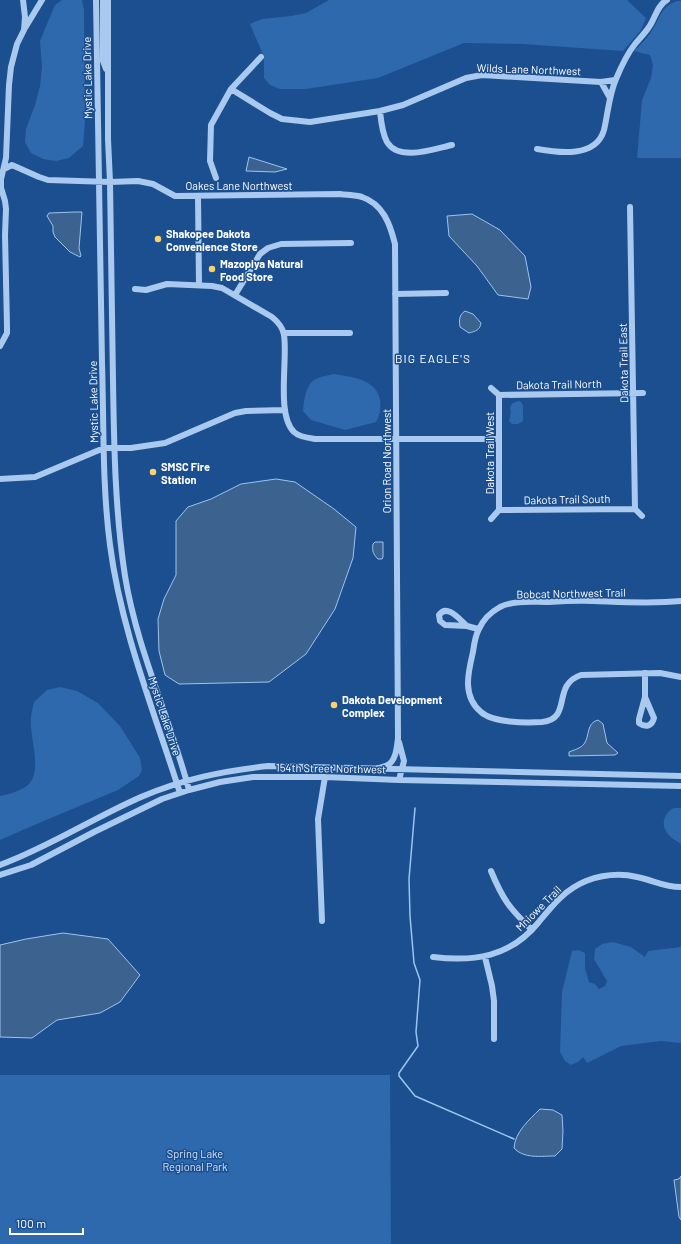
<svg xmlns="http://www.w3.org/2000/svg" width="681" height="1244" font-family="Barlow,sans-serif">
  <rect width="100%" height="100%" fill="#1b4f8f"/>
  <path fill="#2e69ad" d="M62,0H82L84,10L85,121L83,146L69,158L56,161L43,159L31,153L25,142L26,129L35,105L40,86L42,67L40,41L55,5Z
    M329,0H627L646,18L641,30L623,51L523,44L464,43L378,78L306,89H280L270,85L264,78V57L250,24L262,19L291,16L306,13Z
    M677,1H681V158H637L642,100L651,78L653,65L650,55L634,51C641,44 648,38 653,29C661,16 661,7 677,1Z
    M334,374C345,376 358,377 368,383C383,392 383,409 376,422L345,430L311,420L303,411C304,400 306,382 318,378C323,376 329,375 334,374Z
    M520,401L523,405V421L518,424H512L509,421L511,412C508,405 513,402 520,401Z
    M60,687L77,691L98,703L120,726L140,758L142,770L139,776L118,790L46,820L0,840V796C9,794 22,791 29,784C41,771 32,743 31,727C30,718 32,710 34,702L47,690Z
    M674,808H681V844C677,841 671,838 668,834C660,825 664,813 674,808Z
    M613,942L631,947L645,957L648,951L681,947V1043L661,1041L621,1046L587,1063L583,1057L578,1062L571,1065L565,1061L560,1052L562,992L572,951L578,950L585,953V968L589,982L595,984L599,989L605,986L607,981L594,959L595,949L602,944Z
    M0,1075H390L391,1244H0Z"/>
  <path fill="#3c6290" stroke="#9cc4f0" d="M249,157L287,169L275,172L246,171Z
    M75,212H82L79,248L81,256L80,257L70,252L55,237L53,232V226L47,216L49,213Z
    M472,214L500,230L525,256L531,287L528,299L498,295L477,266L449,236L447,216Z
    M465,311L473,314L481,323C480,330 476,331 469,333L460,327C459,320 459,315 465,311Z
    M276,479L295,482L334,509L356,527L353,558L335,609L306,654L269,682L179,684L165,675L159,651L158,619L164,599L176,575V521L188,507L211,499L241,484Z
    M375,542H383V557L382,559H378C373,554 372,551 373,544Z
    M598,720L603,724L607,743L618,753L615,755L569,756V752C574,750 581,748 584,744C590,736 586,723 598,720Z
    M63,933L108,939L140,975L120,1002L100,1013L57,1020L32,1038L0,1037V945L26,939Z
    M540,1109L553,1110L562,1115L563,1131L562,1149L555,1156C541,1156 524,1159 514,1148C515,1132 529,1120 540,1109Z
    M681,1176V1220L679,1217L674,1180L679,1179Z"/>
  <g fill="none" stroke-linecap="round" stroke-linejoin="round">
    <path stroke="#9cc4f0" stroke-width="1.5" d="M415,808L409,879L410,916L414,963L420,980L416,1032L418,1046L399,1073V1076L415,1096L514,1139"/>
    <path stroke="#a9c9ee" stroke-width="6" d="M96,0C97,121 99,242 102,363C104,424 102,484 110,545C121,630 154,711 180,793
      M103,0V61L106,69
      M108,0V139L110,182C111,248 112,314 113,381C114,445 115,511 125,576C137,650 170,718 189,790
      M25,28L42,0
      M601,82L610,98
      M231,89L270,113L282,119L310,122L380,111L403,105L466,78L482,75L601,82L615,80
      M380,111C381,121 382,133 387,142C399,162 434,149 452,145
      M537,149C559,153 596,158 604,130C608,113 609,95 616,79C621,67 627,54 635,44C640,38 645,33 649,27C655,19 657,5 667,0
      M4,169L12,165L39,177L48,180L110,182L138,181L153,184L175,196L340,194C346,195 355,195 362,197C383,204 390,224 395,244L398,738C397,747 396,760 388,765C384,767 379,768 375,769
      M216,178L210,161L211,125L231,89L261,57
      M198,196L199,285
      M630,207L635,509L642,516
      M135,289L146,290L167,284L212,286L222,288L272,317C277,321 283,328 284,335C288,359 276,415 294,432C299,437 308,438 315,439H499
      M395,294L446,293
      M235,295L260,254L268,248L281,244L351,243
      M284,333H350
      M0,346L7,333V326L5,235L6,209L5,201L1,188V179L6,158L9,85L11,67L17,44L24,30L25,17L23,0
      M491,388L499,395
      M499,395L643,393
      M499,395V510
      M0,479L35,477L104,448H131L165,443L235,413L246,411L285,410
      M499,510L635,509
      M491,519L499,510
      M681,601C652,604 622,602 593,601C578,600 563,601 547,602C532,602 514,600 500,607C491,612 483,620 479,629C475,636 474,645 473,652C468,673 462,696 481,712C493,723 526,723 542,722C573,719 551,685 581,675L660,673L681,677
      M467,626C460,620 447,603 439,615L440,621L445,625L467,626L478,629
      M645,697L654,718C652,726 646,728 639,723V719L645,697V673
      M399,742L404,761L399,780
      M0,865C49,847 93,818 141,797C183,779 223,771 268,766L681,776
      M491,871C503,900 510,909 532,930
      M0,875L31,865L94,832L162,799L189,790L220,782L253,777H325L399,780L681,786
      M322,921L318,819L325,777
      M433,957C474,962 510,957 538,923C552,906 564,890 586,881C602,875 620,873 637,877C653,880 663,887 681,887
      M485,957L492,986L494,1001V1039"/>
  </g>
  <g fill="#ffd166" stroke="#1b4f8f" stroke-width="1.5">
    <circle cx="158" cy="239" r="4"/>
    <circle cx="212" cy="269" r="4"/>
    <circle cx="153" cy="472" r="4"/>
    <circle cx="334" cy="705" r="4"/>
  </g>
  <g text-anchor="middle" dominant-baseline="central" stroke-width="3" stroke-linejoin="round" paint-order="stroke">
    <g font-size="11" fill="#fff" stroke="#1b4f8f">
      <text transform="translate(529 69) rotate(2)">Wilds Lane Northwest</text>
      <text transform="translate(87 78) rotate(-91)">Mystic Lake Drive</text>
      <text x="239" y="185">Oakes Lane Northwest</text>
      <text transform="translate(623 363) rotate(-91)">Dakota Trail East</text>
      <text transform="translate(559 384) rotate(-1)">Dakota Trail North</text>
      <text transform="translate(93 402) rotate(-91)">Mystic Lake Drive</text>
      <text transform="translate(489 453) rotate(-90)">Dakota Trail West</text>
      <text transform="translate(386 461) rotate(-90)">Orion Road Northwest</text>
      <text transform="translate(567 499) rotate(-1)">Dakota Trail South</text>
      <text transform="translate(571 593) rotate(-1)">Bobcat Northwest Trail</text>
      <text transform="translate(165 716) rotate(72)">Mystic Lake Drive</text>
      <text transform="translate(331 768) rotate(1)">154th Street Northwest</text>
      <text transform="translate(538 908) rotate(-45)">Mniowe Trail</text>
    </g>
    <g font-size="11" font-weight="bold" fill="#fff" stroke="#1b4f8f" text-anchor="start">
      <text x="166" y="233">Shakopee Dakota<tspan x="166" dy="13">Convenience Store</tspan></text>
      <text x="220" y="263">Mazopiya Natural<tspan x="220" dy="13">Food Store</tspan></text>
      <text x="161" y="466">SMSC Fire<tspan x="161" dy="13">Station</tspan></text>
      <text x="342" y="699">Dakota Development<tspan x="342" dy="13">Complex</tspan></text>
    </g>
    <g font-size="11" fill="#cfe3fa" stroke="#1b4f8f">
      <text x="195" y="1153">Spring Lake<tspan x="195" dy="13">Regional Park</tspan></text>
    </g>
    <g font-size="12" letter-spacing="1" fill="#fff" stroke="#1b4f8f">
      <text x="433" y="358">BIG EAGLE'S</text>
    </g>
  </g>
  <path d="M10 1228v6h73v-6" fill="none" stroke="#ffffff" stroke-width="2"/>
  <text x="16" y="1228" font-size="12" fill="#ffffff" stroke="#1b4f8f" stroke-width="3" paint-order="stroke">100 m</text>
</svg>
